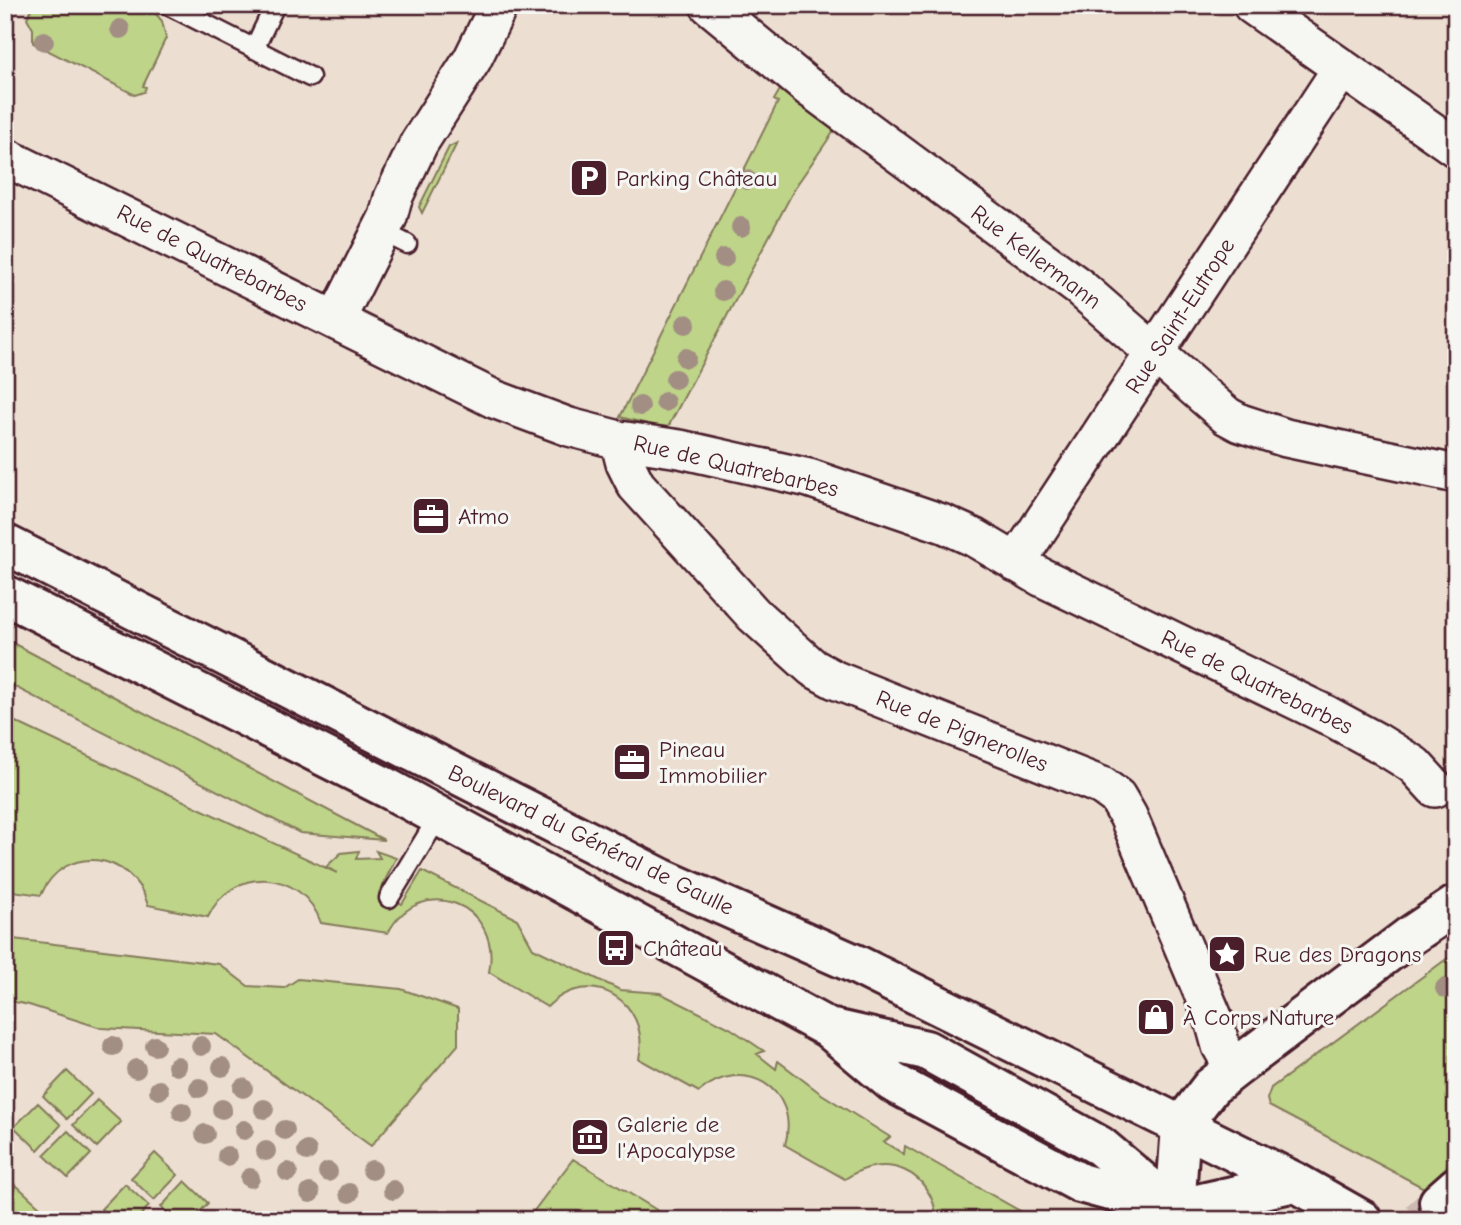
<svg xmlns="http://www.w3.org/2000/svg" width="1461" height="1225" font-family="'Comic Neue',sans-serif">
  <rect width="100%" height="100%" fill="#ecdfd2"/>
  <filter id="ink" filterUnits="userSpaceOnUse"><feTurbulence type="fractalNoise" baseFrequency=".0143" numOctaves="2"/><feDisplacementMap in="SourceGraphic" scale="14" xChannelSelector="R" yChannelSelector="G"/><feConvolveMatrix kernelMatrix="1 2 1 2 8 2 1 2 1" color-interpolation-filters="sRGB"/></filter>
  <g filter="url(#ink)">
    <path fill="#bed489" stroke="#847a5a" stroke-width="2" d="M33,5H138L156,14L162,21L166,38L143,86L146,87L144,92L135,95L33,43V29L27,18Z
      M781,88L834,131L796,186L667,429L620,417L778,102L774,100Z
      M457,143L422,213L419,207L449,147Z
      M5,639L384,840L300,833L5,682Z
      M5,717L337,873L326,867L341,853L359,851L356,859L380,858L376,851L396,858L379,893L402,904L422,871L517,919L533,948L620,990L660,993L730,1028L764,1051L757,1054L776,1069L778,1061L820,1093L890,1137L884,1142L904,1154L905,1146L1036,1220H937C932,1170 885,1151 845,1179L785,1145C801,1088 742,1054 699,1092L639,1059C651,1001 590,964 547,1007L489,972C503,903 420,872 388,933L321,923C302,869 233,864 208,917L148,905C132,852 64,842 41,895L5,890Z
      M5,938L219,964L248,986L284,988L298,979L401,989L458,1009V1045L371,1146L216,1034L101,1028L29,1005L5,1000Z
      M1456,952V1158L1424,1188L1269,1106L1267,1099L1271,1088Z
      M67,1071L91,1094L67,1119L43,1096Z
      M97,1100L121,1122L97,1147L73,1125Z
      M38,1103L61,1125L38,1150L14,1127Z
      M68,1131L91,1154L68,1178L44,1155Z
      M155,1153L178,1175L154,1200L131,1178Z
      M573,1159L673,1220H527Z
      M185,1181L208,1203L193,1220H175L161,1207Z
      M125,1184L149,1206L136,1220H113L101,1209Z
      M16,1185L40,1207L28,1220H5V1197Z"/>
    <g fill="none" stroke-linecap="round" stroke-linejoin="round">
      <path stroke="#ccb9b1" stroke-width="38" stroke-dasharray="38 19" stroke-linecap="butt" d="M1419,1220L1439,1202"/>
      <g stroke="#4a1f2b" stroke-width="23">
        <path id="lane" d="M168,5L310,77
          M254,49L275,5
          M381,231L407,244
          M389,898L439,816"/>
      </g>
      <g stroke="#4a1f2b" stroke-width="42">
        <path id="street" d="M709,5L807,86L1079,287L1227,416L1240,423L1286,438L1456,474
          M1252,5L1456,148
          M5,157L494,399L569,427L619,440L680,449L809,478L944,524L975,538L1041,577L1327,715L1377,742L1414,765L1435,788
          M336,320L388,217L393,198L419,143L472,60L499,5
          M619,440L625,463L636,485L754,615L813,668L835,680L1102,786L1117,797L1128,816L1213,1017L1221,1046L1234,1069
          M1016,563L1342,68"/>
      </g>
      <g stroke="#4a1f2b" stroke-width="44">
        <path id="secondary" d="M5,544L661,878L853,963L1295,1182L1362,1220
          M5,595L389,789L828,1028L892,1082L1080,1183L1175,1209L1295,1182
          M833,1029L926,1050L1100,1146L1169,1204
          M1175,1209L1181,1126"/>
      </g>
      <g stroke="#4a1f2b" stroke-width="44">
        <path id="highway" d="M1181,1126L1211,1087L1234,1069L1410,936L1456,905
          M1439,1202L1456,1187
          M1174,1220L1175,1209"/>
      </g>
      <use href="#lane" stroke="#f6f6f2" stroke-width="18"/>
      <use href="#street" stroke="#f6f6f2" stroke-width="37"/>
      <use href="#secondary" stroke="#f6f6f2" stroke-width="38"/>
      <use href="#highway" stroke="#f6f6f2" stroke-width="38"/>
    </g>
    <g fill="#a38e83">
      <circle cx="120" cy="29" r="10"/>
      <circle cx="44" cy="41" r="10"/>
      <circle cx="747" cy="180" r="10"/>
      <circle cx="741" cy="227" r="10"/>
      <circle cx="724" cy="258" r="10"/>
      <circle cx="723" cy="291" r="10"/>
      <circle cx="686" cy="324" r="10"/>
      <circle cx="686" cy="358" r="10"/>
      <circle cx="675" cy="379" r="10"/>
      <circle cx="665" cy="402" r="10"/>
      <circle cx="640" cy="406" r="10"/>
      <circle cx="1445" cy="988" r="10"/>
      <circle cx="113" cy="1046" r="10"/>
      <circle cx="155" cy="1046" r="10"/>
      <circle cx="201" cy="1046" r="10"/>
      <circle cx="177" cy="1066" r="10"/>
      <circle cx="222" cy="1067" r="10"/>
      <circle cx="136" cy="1069" r="10"/>
      <circle cx="199" cy="1088" r="10"/>
      <circle cx="243" cy="1088" r="10"/>
      <circle cx="159" cy="1090" r="10"/>
      <circle cx="222" cy="1109" r="10"/>
      <circle cx="264" cy="1109" r="10"/>
      <circle cx="182" cy="1112" r="10"/>
      <circle cx="244" cy="1130" r="10"/>
      <circle cx="285" cy="1130" r="10"/>
      <circle cx="205" cy="1134" r="10"/>
      <circle cx="266" cy="1151" r="10"/>
      <circle cx="307" cy="1151" r="10"/>
      <circle cx="227" cy="1156" r="10"/>
      <circle cx="372" cy="1170" r="10"/>
      <circle cx="288" cy="1172" r="10"/>
      <circle cx="328" cy="1172" r="10"/>
      <circle cx="250" cy="1178" r="10"/>
      <circle cx="393" cy="1190" r="10"/>
      <circle cx="310" cy="1193" r="10"/>
      <circle cx="349" cy="1193" r="10"/>
    </g>
  </g>
  <defs>
    <g id="parking-square" transform="scale(2.0125)"><rect x="-9" y="-9" width="18" height="18" rx="4" fill="#4a1f2b" stroke="#f6f6f2"/><path d="M-3.5-5.5H1a3.5 3.5 0 0 1 0 7H-1V5.5H-3.5ZM-1-3.4V-.6H.8a1.4 1.4 0 0 0 0-2.8Z" fill="#fff"/></g>
    <g id="office-square" transform="scale(2.0125)"><rect x="-9" y="-9" width="18" height="18" rx="4" fill="#4a1f2b" stroke="#f6f6f2"/><path d="M-6-3h4V-5.5h4V-3h4V5H-6ZM-1-4.5V-3h2v-1.5ZM-6 0V1H6V0Z" fill="#fff"/></g>
    <g id="bus-square" transform="scale(2.0125)"><rect x="-9" y="-9" width="18" height="18" rx="4" fill="#4a1f2b" stroke="#f6f6f2"/><path d="M-5-6H5V4H4V6H2V4H-2V6H-4V4H-5ZM-3.5-4V0h7V-4ZM-3.5 1.2v1.5H-2V1.2ZM2 1.2v1.5H3.5V1.2Z" fill="#fff"/></g>
    <g id="sight-square" transform="scale(2.0125)"><rect x="-9" y="-9" width="18" height="18" rx="4" fill="#4a1f2b" stroke="#f6f6f2"/><path d="M0-6L1.8-2.2L6-1.7L2.9 1.2L3.7 5.4L0 3.3L-3.7 5.4L-2.9 1.2L-6-1.7L-1.8-2.2Z" fill="#fff"/></g>
    <g id="shop-square" transform="scale(2.0125)"><rect x="-9" y="-9" width="18" height="18" rx="4" fill="#4a1f2b" stroke="#f6f6f2"/><path d="M-5-2.5h2.3a2.7 3.5 0 0 1 5.4 0H5L5.5 6h-11ZM-1.5-2.5h3a1.5 2.3 0 0 0-3 0Z" fill="#fff"/></g>
    <g id="museum-square" transform="scale(2.0125)"><rect x="-9" y="-9" width="18" height="18" rx="4" fill="#4a1f2b" stroke="#f6f6f2"/><path d="M0-6L6-3V-2H-6V-3ZM-5-1h2V3h-2ZM-1-1h2V3h-2ZM3-1h2V3H3ZM-6 4H6V6H-6Z" fill="#fff"/></g>
  </defs>
  <g fill-rule="evenodd">
    <use href="#parking-square" x="589" y="178"/>
    <use href="#office-square" x="431" y="516"/>
    <use href="#office-square" x="632" y="762"/>
    <use href="#bus-square" x="616" y="948"/>
    <use href="#sight-square" x="1227" y="954"/>
    <use href="#shop-square" x="1156" y="1017"/>
    <use href="#museum-square" x="590" y="1137"/>
  </g>
  <g text-anchor="middle" dominant-baseline="central" stroke-width="6" stroke-linejoin="round" paint-order="stroke">
    <g font-size="23" fill="#4a1f2b" stroke="#f6f6f2" text-anchor="start">
      <text x="616" y="178">Parking Château</text>
      <text x="458" y="516">Atmo</text>
      <text x="659" y="749">Pineau<tspan x="659" dy="26">Immobilier</tspan></text>
      <text x="643" y="948">Château</text>
      <text x="1254" y="954">Rue des Dragons</text>
      <text x="1183" y="1017">À Corps Nature</text>
      <text x="617" y="1124">Galerie de<tspan x="617" dy="26">l'Apocalypse</tspan></text>
    </g>
    <g font-size="23" fill="#4a1f2b" stroke="#f6f6f2">
      <text transform="translate(1036 257) rotate(37)">Rue Kellermann</text>
      <text transform="translate(212 258) rotate(27)">Rue de Quatrebarbes</text>
      <text transform="translate(1180 316) rotate(-57)">Rue Saint-Eutrope</text>
      <text transform="translate(736 466) rotate(13)">Rue de Quatrebarbes</text>
      <text transform="translate(1257 682) rotate(26)">Rue de Quatrebarbes</text>
      <text transform="translate(962 731) rotate(22)">Rue de Pignerolles</text>
      <text transform="translate(591 840) rotate(26)">Boulevard du Général de Gaulle</text>
    </g>
  </g>
  <rect width="1461" height="1225" fill="none" stroke="#f6f6f2" stroke-width="28"/>
  <rect x="14" y="14" width="1433" height="1197" fill="none" stroke="#4a1f2b" stroke-width="2.5" filter="url(#ink)"/>
</svg>
